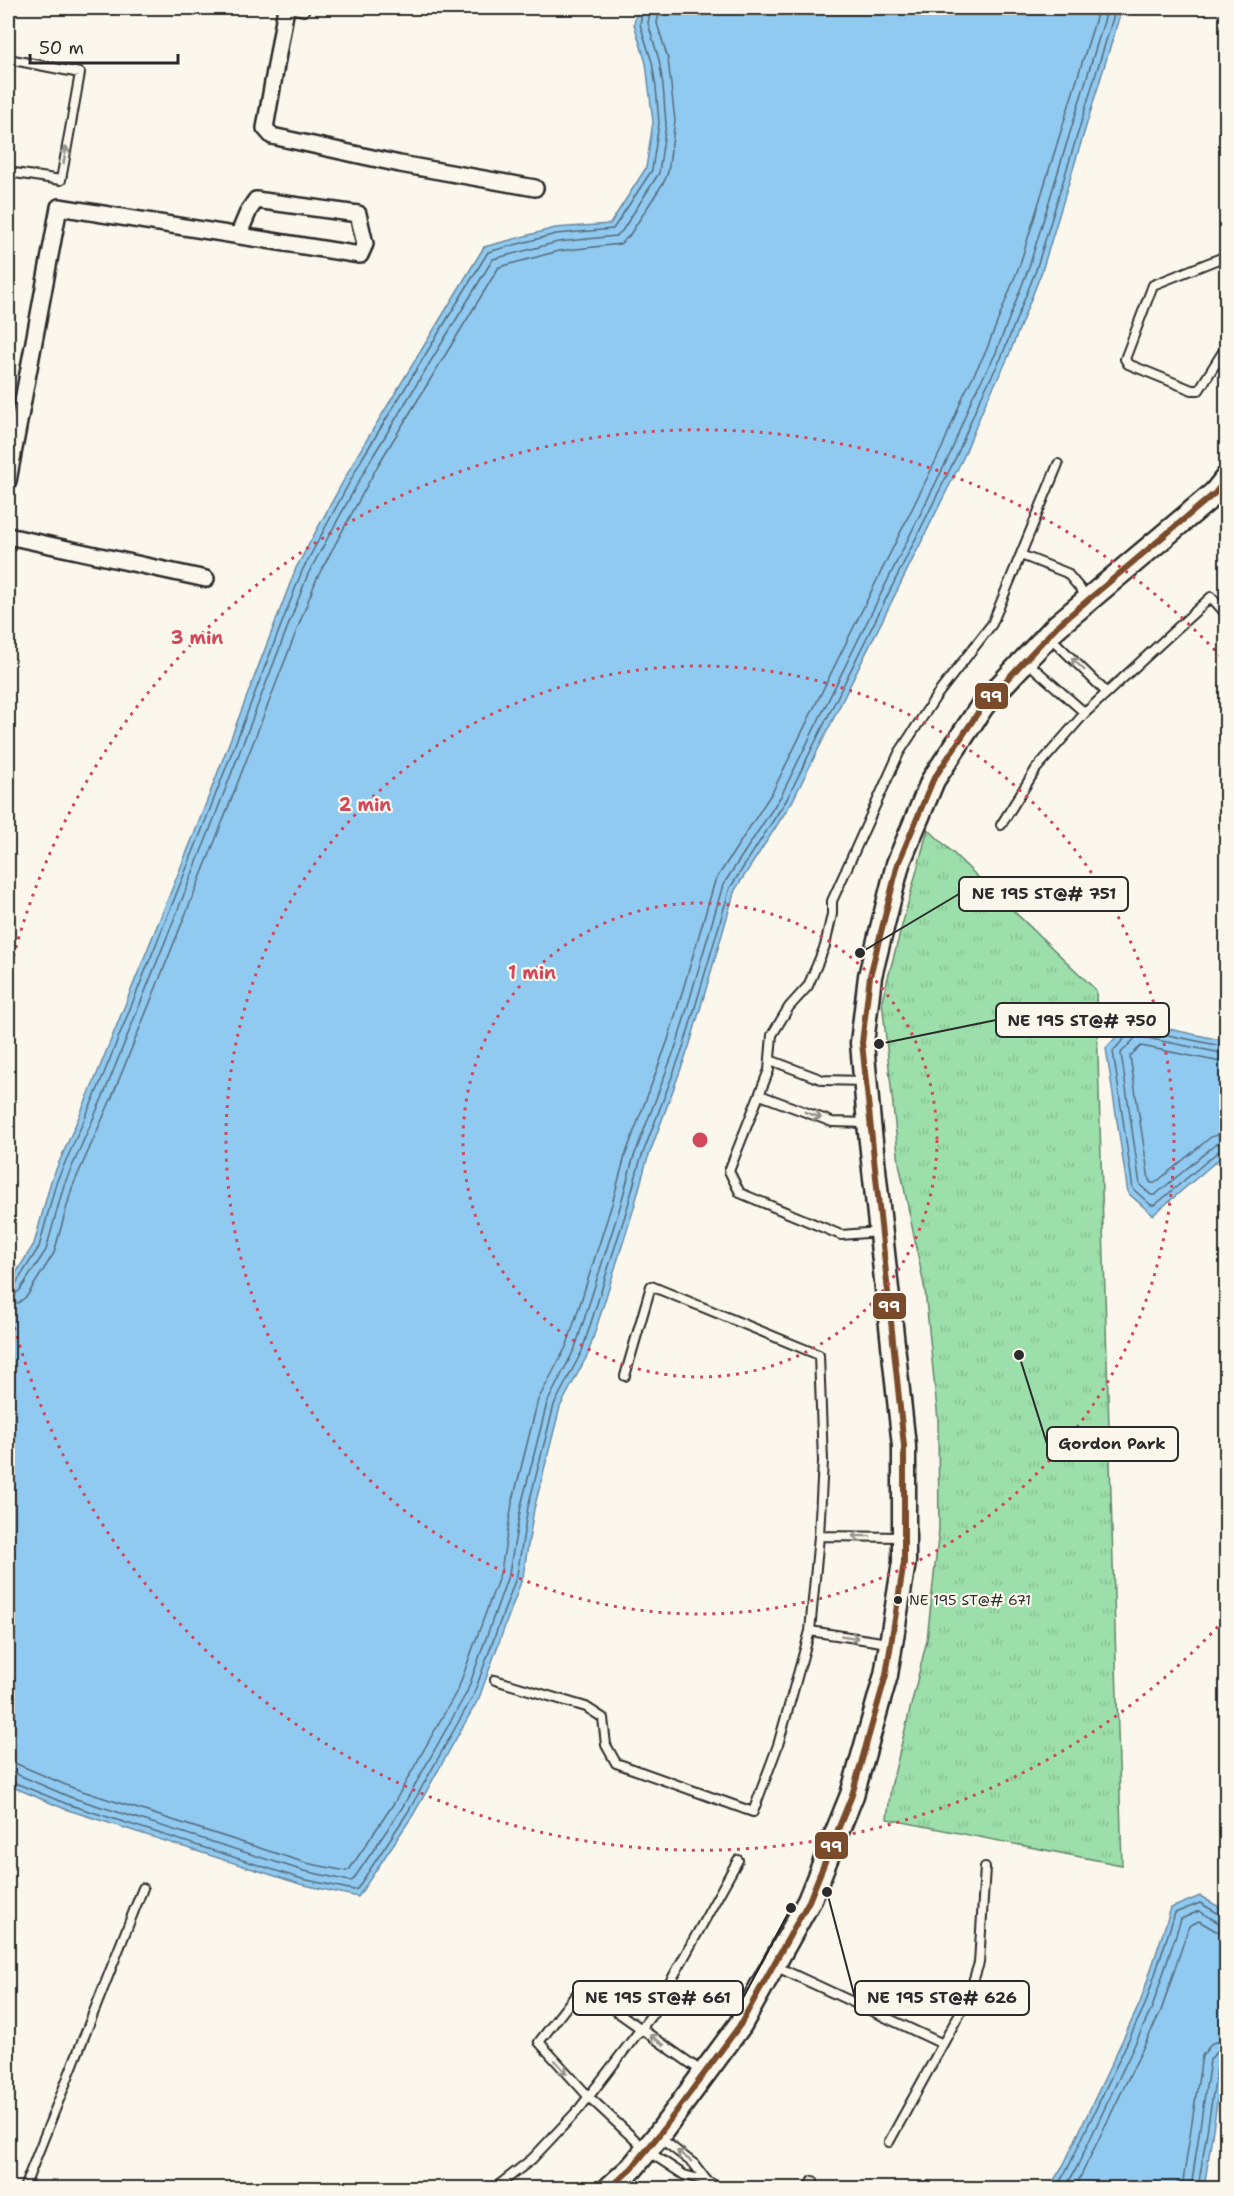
<svg xmlns="http://www.w3.org/2000/svg" width="1234" height="2196" font-family="'Shantell Sans',sans-serif">
  <defs>
    <pattern id="park-tufts" width="24" height="20" patternUnits="userSpaceOnUse" patternTransform="scale(1.5)"><rect width="24" height="20" fill="#9cdfaa"/><path d="M3 7l-1-3M5 7V3M7 7l1-3M15 17l-1-3M17 17v-4M19 17l1-3" fill="none" stroke="#87c092"/></pattern>
  </defs>
  <rect width="100%" height="100%" fill="#fbf7ec"/>
  <filter id="ink" filterUnits="userSpaceOnUse"><feTurbulence type="fractalNoise" baseFrequency=".0167" numOctaves="2"/><feDisplacementMap in="SourceGraphic" scale="12" xChannelSelector="R" yChannelSelector="G"/><feConvolveMatrix kernelMatrix="1 2 1 2 8 2 1 2 1" color-interpolation-filters="sRGB"/></filter>
  <g filter="url(#ink)">
    <path fill="url(#park-tufts)" stroke="#64856a" stroke-width="1.5" d="M928,829L1096,990L1122,1865L887,1819L891,1787L927,1640L939,1529L938,1420L925,1290L899,1163L882,1000Z"/>
    <path fill="#91caf0" stroke="#688aa1" stroke-width="1.5" d="M637,8H1122L1042,271L1007,360L985,404L963,458L792,802L735,890L689,1047L646,1163L633,1211L588,1354L560,1407L534,1509L523,1576L479,1698L413,1815L358,1897L300,1884L65,1809L8,1785V1286L34,1244L51,1181L91,1089L195,832L296,568L358,454L484,247L555,228L610,224L646,168L653,122L646,63L634,24Z
      M1131,1021L1226,1041V1153L1153,1215L1128,1193L1106,1048Z
      M1200,1896L1226,1911V2044L1204,2188H1049L1064,2164L1140,2003L1171,1908Z"/>
    <g fill="none" stroke-linecap="round" stroke-linejoin="round">
      <path stroke="#546b7a" stroke-width="1.5" d="M1226,1047L1134,1028L1113,1051L1133,1189L1151,1205H1155L1220,1150L1226,1149
        M1226,1054L1137,1036L1121,1053L1140,1185L1151,1195H1155L1216,1144L1226,1141
        M1226,1063L1141,1046L1130,1056L1149,1180L1151,1183H1155L1211,1137L1226,1132
        M8,1288L15,1285L39,1247L56,1183L97,1091L200,835L302,571L363,457L488,252L556,234L613,229L652,170L659,123L656,87L652,62L640,24L643,8
        M8,1296L14,1295L20,1290L46,1250L64,1185L104,1094L207,837L308,574L370,461L493,259L558,242L616,236L622,231L659,173L666,124L663,85L659,60L648,23L651,8
        M8,1305L18,1303L27,1296L54,1253L72,1188L112,1097L215,841L317,578L378,465L499,267L559,251L620,244L629,236L665,180L668,172L675,121L668,59L657,23L660,8
        M8,1763L17,1764L73,1788L306,1863L346,1871L349,1870L394,1803L458,1689L501,1571L512,1504L538,1400L567,1345L612,1204L625,1156L668,1040L715,881L773,791L942,448L964,394L986,351L1020,264L1099,8
        M8,1772L14,1773L70,1797L304,1871L350,1881L353,1880L402,1808L467,1692L509,1573L521,1506L547,1403L575,1348L620,1207L633,1159L677,1043L723,885L781,796L951,452L972,398L995,355L1029,267L1108,8
        M8,1780L67,1804L302,1879L354,1890L357,1889L408,1812L473,1696L517,1575L528,1507L554,1405L582,1351L627,1209L640,1161L684,1045L730,888L787,799L957,455L979,401L1001,358L1036,270L1116,8
        M1056,2188L1069,2166L1145,2005L1175,1913L1200,1903L1221,1915L1226,1916
        M1065,2188L1076,2169L1152,2008L1181,1919L1199,1911L1219,1923L1226,1924
        M1075,2188L1161,2011L1189,1926L1199,1921L1216,1931L1226,1933
        M1182,2188L1202,2056L1212,2043L1226,2040
        M1191,2188L1210,2060L1216,2052L1226,2049
        M1198,2188L1218,2062L1221,2057L1226,2056"/>
      <g stroke="#2b2b2b" stroke-width="12">
        <path id="lane" d="M289,8L304,11L305,8
          M8,59L80,73L61,180L8,172
          M1226,256L1153,285L1125,359L1128,364L1192,390H1199L1226,347
          M1021,555L1067,573L1088,598
          M1050,637L1107,693
          M1026,661L1085,713
          M1001,825L1036,769L1085,713L1211,597L1226,614
          M770,1060L823,1080L864,1081
          M760,1095L832,1122L868,1123
          M879,1232L841,1235L740,1193L729,1171L769,1070L772,1035L789,1007L808,986L825,946L832,914V901L899,753L937,695L992,624L1058,464
          M819,1536L902,1537
          M810,1631L888,1643
          M495,1680L586,1707L603,1718L606,1745L616,1763L753,1812L778,1745L810,1631L819,1536L823,1461L819,1355L651,1286L625,1376
          M775,1966L943,2044
          M704,2073L582,1987L539,2042L588,2096L646,2150L684,2175L707,2181L719,2188
          M660,2138L694,2164L707,2181
          M889,2142L967,2000L979,1963L985,1867
          M24,2188L143,1888
          M495,2188L532,2159L580,2108L653,2013L738,1860
          M807,2188L813,2181"/>
      </g>
      <g stroke="#2b2b2b" stroke-width="20">
        <path id="street" d="M286,8L265,128L272,136L400,164L535,188
          M8,481L59,207L360,255L365,244L358,214L256,200L249,210L238,236
          M8,536L206,579"/>
      </g>
      <g stroke="#2b2b2b" stroke-width="27">
        <path id="secondary" d="M610,2188L632,2168L658,2136L740,2025L809,1901L852,1795L886,1675L904,1562V1446L869,1123L862,1043L870,976L898,864L933,780L983,705L1057,626L1215,493L1226,479"/>
      </g>
      <use href="#lane" stroke="#fbf7ec" stroke-width="8"/>
      <use href="#street" stroke="#fbf7ec" stroke-width="15"/>
      <use href="#secondary" stroke="#fbf7ec" stroke-width="22"/>
      <g stroke="#fbf7ec" stroke-width="10">
        <path id="bus-1" d="M610,2188L632,2168L658,2136L740,2025L809,1901L852,1795L886,1675L904,1562V1446L862,1043L870,976L898,864L933,780L983,705L1057,626L1215,493L1226,479"/>
      </g>
      <use href="#bus-1" stroke="#7a4b2a" stroke-width="6"/>
    </g>
    <defs><path id="oneway-shaft" d="M-6 0H5M1.5-3L5.5 0L1.5 3" fill="none" stroke-width="1.6" stroke-linecap="round" stroke-linejoin="round" transform="scale(1.5)"/></defs>
    <g stroke="#93918c">
      <use href="#oneway-shaft" transform="translate(65 155) rotate(-80)"/>
      <use href="#oneway-shaft" transform="translate(1078 664) rotate(-136)"/>
      <use href="#oneway-shaft" transform="translate(813 1115) rotate(21)"/>
      <use href="#oneway-shaft" transform="translate(861 1536) rotate(-179)"/>
      <use href="#oneway-shaft" transform="translate(850 1637) rotate(9)"/>
      <use href="#oneway-shaft" transform="translate(657 2040) rotate(-145)"/>
      <use href="#oneway-shaft" transform="translate(561 2067) rotate(48)"/>
      <use href="#oneway-shaft" transform="translate(684 2156) rotate(-143)"/>
    </g>
  </g>
  <g fill="none" stroke="#d1495b" stroke-width="3" stroke-dasharray="3 6">
    <circle cx="700" cy="1140" r="237"/>
    <circle cx="700" cy="1140" r="474"/>
    <path d="M1224 1620A711 711 0 0 1 9 1306M9 974A711 711 0 0 1 1224 660"/>
  </g>
  <circle fill="#2b2b2b" stroke="#fbf7ec" stroke-width="2" cx="898" cy="1600" r="5"/>
  <g text-anchor="middle" dominant-baseline="central" stroke-width="4.5" stroke-linejoin="round" paint-order="stroke">
    <g font-size="14" fill="#2b2b2b" stroke="#fbf7ec" text-anchor="start">
      <text x="909" y="1600">NE 195 ST@# 671</text>
    </g>
  </g>
  <circle cx="700" cy="1140" r="9" fill="#d1495b" stroke="#fbf7ec" stroke-width="3"/>
  <g font-size="18" text-anchor="middle" font-weight="bold" fill="#d1495b" stroke="#fbf7ec" stroke-width="4.5" stroke-linejoin="round" paint-order="stroke">
    <text x="197" y="644">3 min</text>
    <text x="365" y="811">2 min</text>
    <text x="532" y="979">1 min</text>
  </g>
  <path fill="none" stroke="#2b2b2b" stroke-width="2" d="M860 953L959 894M879 1044L996 1020M1019 1355L1047 1444M827 1892L855 1998M791 1908L743 1998"/>
  <g fill="#2b2b2b" stroke="#fbf7ec" stroke-width="2">
    <circle cx="860" cy="953" r="6"/>
    <circle cx="879" cy="1044" r="6"/>
    <circle cx="1019" cy="1355" r="6"/>
    <circle cx="827" cy="1892" r="6"/>
    <circle cx="791" cy="1908" r="6"/>
  </g>
  <g fill="#fbf7ec" stroke="#2b2b2b" stroke-width="2">
    <rect x="959" y="877" width="169" height="34" rx="6"/>
    <rect x="996" y="1003" width="173" height="34" rx="6"/>
    <rect x="1047" y="1427" width="131" height="34" rx="6"/>
    <rect x="855" y="1981" width="174" height="34" rx="6"/>
    <rect x="573" y="1981" width="170" height="34" rx="6"/>
  </g>
  <g font-size="16" text-anchor="middle" font-weight="bold" fill="#2b2b2b">
    <text x="1044" y="899">NE 195 ST@# 751</text>
    <text x="1082" y="1026">NE 195 ST@# 750</text>
    <text x="1112" y="1449">Gordon Park</text>
    <text x="942" y="2003">NE 195 ST@# 626</text>
    <text x="658" y="2003">NE 195 ST@# 661</text>
  </g>
  <g stroke="#fbf7ec" stroke-width="2">
    <rect x="974" y="682" width="35" height="28" rx="6" fill="#7a4b2a"/>
    <rect x="872" y="1292" width="35" height="28" rx="6" fill="#7a4b2a"/>
    <rect x="814" y="1831" width="35" height="29" rx="6" fill="#7a4b2a"/>
  </g>
  <g font-size="16" text-anchor="middle" font-weight="bold" fill="#fff">
    <text x="991" y="702">99</text>
    <text x="889" y="1312">99</text>
    <text x="831" y="1852">99</text>
  </g>
  <rect width="1234" height="2196" fill="none" stroke="#fbf7ec" stroke-width="30"/>
  <rect x="15" y="15" width="1204" height="2166" fill="none" stroke="#2b2b2b" stroke-width="2" filter="url(#ink)"/>
  <path d="M30 54v9h148v-9" fill="none" stroke="#2b2b2b" stroke-width="3"/>
  <text x="39" y="54" font-size="18" fill="#2b2b2b" stroke="#fbf7ec" stroke-width="4.5" paint-order="stroke">50 m</text>
</svg>
